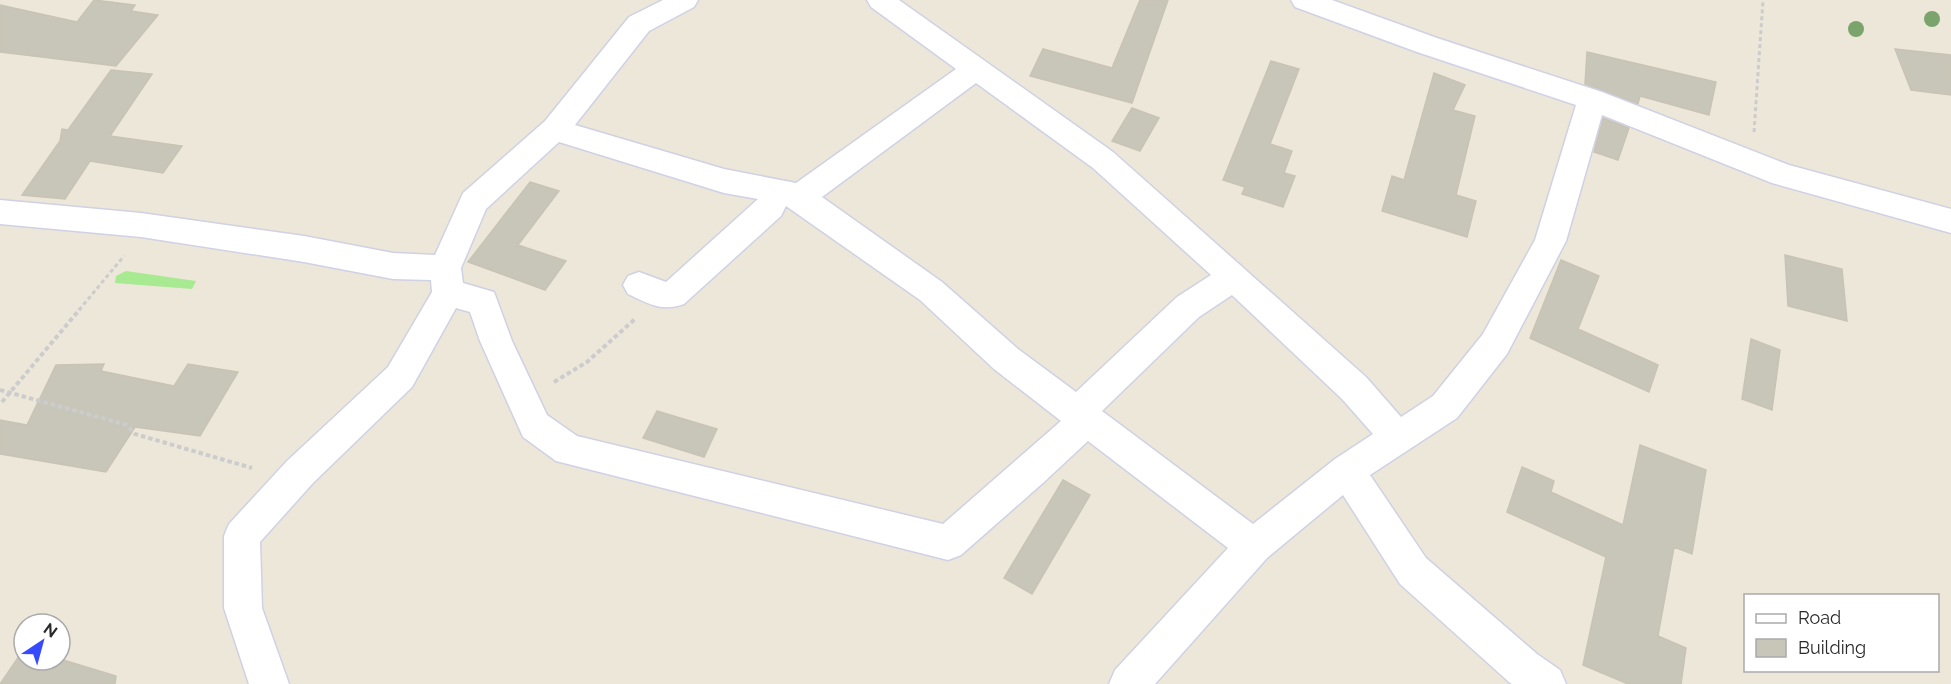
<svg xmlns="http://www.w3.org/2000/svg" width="1951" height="684" font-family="Raleway,sans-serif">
  <rect width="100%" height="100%" fill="#ede7da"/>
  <path fill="#a7ea91" d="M126,271L196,281L192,289L115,283L116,276Z"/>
  <path fill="#c8c5b9" stroke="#c9c3b4" stroke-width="1.5" d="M94,0L135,5L131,11L158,15L116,66L0,52V5L77,22Z
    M1140,0H1168L1132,103L1030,76L1043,49L1112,68Z
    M1895,49L1951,55V95L1911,90Z
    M1587,52L1716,82L1709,115L1640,96L1638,104L1585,84Z
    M1271,61L1299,69L1270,144L1292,151L1284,173L1295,176L1283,207L1242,194L1245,187L1223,180Z
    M111,70L152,74L110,136L182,146L163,173L90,161L65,199L22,195L60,141L62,129L68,130Z
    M1434,73L1465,85L1453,110L1475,116L1456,195L1476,201L1467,237L1382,211L1392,176L1404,180Z
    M1132,108L1159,118L1140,151L1112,141Z
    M1603,118L1629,128L1618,160L1594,152Z
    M530,182L559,191L518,245L566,261L545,290L468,262Z
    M1785,255L1842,269L1847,321L1788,306Z
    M1561,260L1599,276L1578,329L1658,365L1649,392L1530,338Z
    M1751,339L1780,350L1772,410L1742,399Z
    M104,364L101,371L174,386L188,364L238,372L200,436L135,427L106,472L0,454V420L27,425L56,365Z
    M657,411L717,429L704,457L643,438Z
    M1640,445L1706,470L1692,554L1674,547L1658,636L1686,648L1681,684H1628L1583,665L1606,557L1507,512L1522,467L1554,481L1551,492L1623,525Z
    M1063,480L1090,495L1032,594L1004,578Z
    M24,649V660L60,659L116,676L115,684H0Z"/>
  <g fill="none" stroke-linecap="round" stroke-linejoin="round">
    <g stroke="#cfd1e4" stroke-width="3">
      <path id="minor" d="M663,0H698L694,7L649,31L575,125L724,169L796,183L956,69L871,7L867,0H899L1113,152L1366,377L1401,417L1433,396L1483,334L1535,240L1576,105L1417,52L1295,7L1291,0H1332L1437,38L1602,92L1789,165L1951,209V233L1772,183L1602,115L1566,241L1507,354L1457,418L1370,475L1426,558L1537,654L1560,670L1566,684H1512L1509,682L1400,584L1343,495L1267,558L1155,684H1109L1115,670L1228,548L1088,441L1044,482L961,555L948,560L556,461L523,437L480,341L470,312L456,308L412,387L313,483L260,542L262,608L289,684H249L224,608V536L229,524L287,461L388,367L432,292L431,280L393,279L304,262L141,237L0,224V200L141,213L304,236L393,253L435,255L463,193L545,121L629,17ZM976,83L1093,168L1211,275L1177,297L1076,392L1018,349L942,282L822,197ZM559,142L724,193L758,199L666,282L639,272L628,276L623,285L628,294C648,304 663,312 684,304L781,216L786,206L920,300L994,369L1061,421L943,524L577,436L547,415L512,341L494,292L463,283L461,268L486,209ZM1232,295L1342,399L1373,434L1335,459L1253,524L1102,411L1199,317Z"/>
    </g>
    <path stroke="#ccc" stroke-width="3" stroke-dasharray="4 3" stroke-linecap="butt" d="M1754,132L1763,0
      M79,310L124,256"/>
    <path stroke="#ccc" stroke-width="4" stroke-dasharray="4.5 3" stroke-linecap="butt" d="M554,382L587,362L635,319
      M0,390L127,425L135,434L252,468
      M2,402L80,309"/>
    <use href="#minor" fill="#fff" fill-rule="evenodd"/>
  </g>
  <g fill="#7ba46d">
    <circle cx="1932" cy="19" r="8"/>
    <circle cx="1856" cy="29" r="8"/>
  </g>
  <rect x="1744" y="594" width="195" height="78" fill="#ffffff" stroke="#aaaaaa" stroke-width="1.5"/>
  <rect x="1756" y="614" width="30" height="9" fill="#ffffff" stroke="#aaaaaa" stroke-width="1.5"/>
  <text x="1798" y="624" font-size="18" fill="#2a2a2a">Road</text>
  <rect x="1756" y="639" width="30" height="18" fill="#c8c5b9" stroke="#aaaaaa" stroke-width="1.5"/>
  <text x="1798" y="654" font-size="18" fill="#2a2a2a">Building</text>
  <g transform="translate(42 642) rotate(36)"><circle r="28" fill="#ffffff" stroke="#aaaaaa" stroke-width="1.5"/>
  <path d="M0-4.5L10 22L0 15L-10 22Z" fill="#364aff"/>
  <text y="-9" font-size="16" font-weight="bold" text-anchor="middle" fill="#2a2a2a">N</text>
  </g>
</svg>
